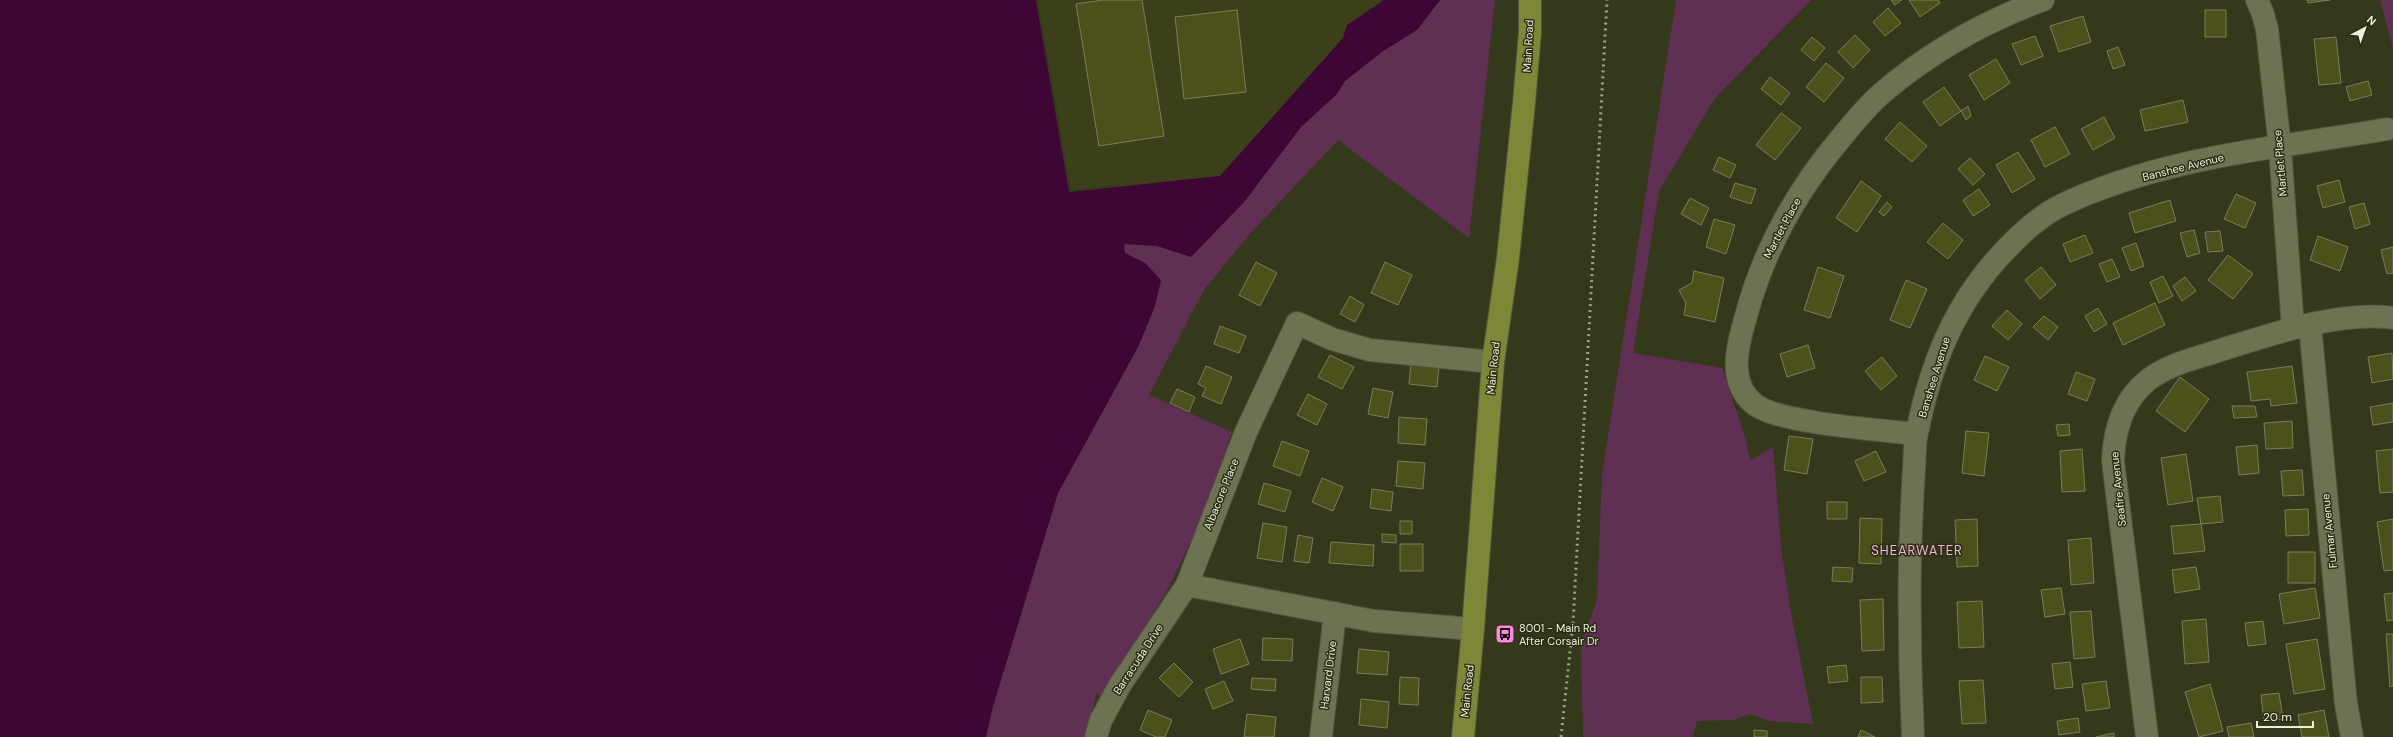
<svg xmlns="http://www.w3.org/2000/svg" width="2393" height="737" font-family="'DM Sans',sans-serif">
  <rect width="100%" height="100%" fill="#35391b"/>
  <path fill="#3b401a" d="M1036,0H1384L1347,25L1343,38L1220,176L1069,192Z"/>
  <path fill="#602f54" d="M1440,0H1495L1469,238L1338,140L1247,237L1204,290L1149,395L1232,432L1207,508L1168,589L1103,697L1094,693L1096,696L1086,737H986L993,706L1058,493L1138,347L1155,306L1161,280L1145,263L1125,253L1124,244L1157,246L1191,256L1301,127L1336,94L1345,81L1383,51L1417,30Z
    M1676,0H1811L1715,98L1659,191L1633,353L1722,368L1746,440L1750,461L1773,447L1781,547L1791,613L1813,724L1770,721L1750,714L1733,720L1697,721L1693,737H1583L1581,645L1597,600L1602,475Z
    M2380,0H2393V48Z"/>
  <path fill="#3e0634" d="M0,0H1036L1070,192L1220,176L1343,38L1347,25L1384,0H1440L1417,30L1383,51L1345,81L1337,94L1301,127L1245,201L1191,257L1157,246L1124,244L1125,253L1145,263L1161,280L1155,306L1138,347L1058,493L993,706L986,737H0Z"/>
  <path fill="#35391b" d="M1036,0H1038L1071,190L1119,184L1120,186L1069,192Z"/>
  <path fill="#4c511c" stroke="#787d5d" d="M1103,0H1142L1164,136L1099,146L1076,4Z
    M1891,0H1902L1895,5Z
    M1909,0H1938L1940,3L1920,17Z
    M2307,0H2330L2308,3Z
    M1888,8L1901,23L1885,36L1873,22Z
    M1237,10L1246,92L1184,99L1175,17Z
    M2205,10H2226V37H2205Z
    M2083,16L2091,42L2059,52L2050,26Z
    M1855,35L1870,50L1853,68L1838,52Z
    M2035,36L2043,56L2021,65L2012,44Z
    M1812,37L1825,48L1814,61L1801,50Z
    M2336,37L2341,83L2319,85L2314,39Z
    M2118,47L2125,65L2113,69L2107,51Z
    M1996,59L2010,83L1984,100L1969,75Z
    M1826,63L1844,78L1824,102L1806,87Z
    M1770,77L1790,93L1781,105L1761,89Z
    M2368,81L2372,95L2350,101L2346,87Z
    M1944,87L1961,111L1940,126L1923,102Z
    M2183,100L2188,122L2145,131L2140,110Z
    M1968,106L1971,116L1966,120L1961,111Z
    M1781,113L1801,128L1775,160L1756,145Z
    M2104,117L2115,138L2093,150L2081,129Z
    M1900,122L1927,146L1912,162L1885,139Z
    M2055,127L2070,154L2045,167L2031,140Z
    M2018,152L2035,179L2012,193L1996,165Z
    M1719,157L1736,165L1730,178L1713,170Z
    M1970,158L1985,174L1973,185L1958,169Z
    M2339,180L2345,202L2323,208L2317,186Z
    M1861,181L1881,196L1857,232L1836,218Z
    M1735,183L1756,189L1751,204L1730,197Z
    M1979,189L1990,205L1973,216L1963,200Z
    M2236,194L2256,203L2245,228L2224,219Z
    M1690,198L1709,208L1701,225L1681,214Z
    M2170,200L2176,221L2135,233L2129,213Z
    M1887,202L1892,207L1884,216L1879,212Z
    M2364,203L2370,224L2355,229L2349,207Z
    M1714,219L1735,225L1726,254L1706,247Z
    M1943,223L1963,240L1948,259L1927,242Z
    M2194,230L2200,253L2187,257L2180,233Z
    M2220,231L2223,251L2208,252L2205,232Z
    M2085,235L2093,253L2070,262L2063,244Z
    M2318,236L2348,247L2340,271L2310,260Z
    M2136,243L2144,266L2131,271L2122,248Z
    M2393,247V273L2387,274L2381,250Z
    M2228,255L2253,274L2233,299L2208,280Z
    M2112,259L2120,277L2107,282L2099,264Z
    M1256,262L1277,273L1260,306L1239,295Z
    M1385,262L1412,275L1398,305L1371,293Z
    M1818,267L1844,276L1830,318L1804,310Z
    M2041,267L2056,285L2040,299L2025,280Z
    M1694,271L1724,278L1715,322L1684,315L1686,303L1679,290L1692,283Z
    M2163,276L2173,296L2159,303L2150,282Z
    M2185,277L2196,291L2182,301L2173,286Z
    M1906,280L1927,289L1910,328L1890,320Z
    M1350,296L1364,305L1355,322L1340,314Z
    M2155,303L2165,325L2123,345L2113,323Z
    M2098,308L2107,324L2094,332L2085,316Z
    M2007,310L2022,324L2008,340L1992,326Z
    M2044,316L2058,327L2048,340L2033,327Z
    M1220,326L1246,336L1239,353L1214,344Z
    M1808,345L1815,368L1787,377L1780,354Z
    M2392,353L2393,379L2372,383L2368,357Z
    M1330,355L1354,367L1342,389L1318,377Z
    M1985,356L2009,367L1997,391L1974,380Z
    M1882,357L1897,376L1881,390L1865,371Z
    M1411,363L1439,366L1437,387L1409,384Z
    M1206,366L1232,377L1221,404L1202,396L1206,388L1198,384Z
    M2292,366L2297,403L2271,406L2270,399L2251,401L2247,372Z
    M2076,372L2095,379L2087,401L2068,394Z
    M2180,377L2209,399L2185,432L2156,411Z
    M1373,388L1393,392L1388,418L1368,414Z
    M1177,389L1195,397L1189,412L1170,403Z
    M1308,394L1327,404L1317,425L1297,415Z
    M2393,403V422L2373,425L2370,407Z
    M2232,406H2255L2257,417L2234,418Z
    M1399,417L1427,419L1425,445L1398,443Z
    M2292,421L2293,448L2266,449L2264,423Z
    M2069,424L2070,435L2058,436L2056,425Z
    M1966,431L1989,433L1984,476L1962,473Z
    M1789,436L1813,439L1807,474L1784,470Z
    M1282,441L1309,451L1300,476L1273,466Z
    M2257,445L2259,473L2239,475L2236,447Z
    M2082,449L2085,491L2062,492L2060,451Z
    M2393,449V492L2380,493L2376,451Z
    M1876,451L1886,472L1864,481L1855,461Z
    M2186,454L2193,501L2168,505L2161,458Z
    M1398,461L1425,463L1423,489L1396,486Z
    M2302,470L2304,495L2283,496L2281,471Z
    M1322,478L1343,487L1333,511L1312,502Z
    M1264,483L1291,491L1285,512L1258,504Z
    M1372,489L1393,492L1391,511L1370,508Z
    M2220,496L2223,522L2201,524L2197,498Z
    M1827,502H1847V519H1827Z
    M2308,509L2309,535L2286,536L2285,510Z
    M1860,518L1882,519L1881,564L1859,563Z
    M1977,519L1978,566L1957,567L1955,520Z
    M2393,519V570L2384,571L2377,522Z
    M1400,521H1412V534H1400Z
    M1263,523L1287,527L1282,562L1257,558Z
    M2201,524L2205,551L2174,554L2171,526Z
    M1382,534L1396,535V543L1382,542Z
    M1298,535L1313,538L1309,563L1294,561Z
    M2091,538L2094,583L2071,585L2068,540Z
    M1331,542L1374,545L1373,566L1329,563Z
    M1400,544H1423V571H1400Z
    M2288,552H2315V583H2288Z
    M1833,567L1853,568L1852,582L1832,581Z
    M2196,567L2200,589L2175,593L2172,570Z
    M2061,588L2065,614L2045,617L2041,590Z
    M2315,588L2320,618L2284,624L2279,594Z
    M2393,593V620L2387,621L2384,594Z
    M1883,599L1884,650L1862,651L1860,600Z
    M1982,601L1984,647L1959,648L1957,602Z
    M2091,611L2095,657L2074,659L2070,612Z
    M2206,619L2209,662L2185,664L2182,621Z
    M2263,621L2266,644L2248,646L2245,623Z
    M2386,634H2393V686L2390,687Z
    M1263,638L1293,639L1292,661L1262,660Z
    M1240,639L1249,664L1221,674L1213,649Z
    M2317,639L2325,689L2294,694L2286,644Z
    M1359,649L1389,652L1387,675L1357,673Z
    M2070,662L2073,687L2055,689L2052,664Z
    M1174,663L1193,682L1179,697L1159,678Z
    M1846,665L1848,681L1829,683L1827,667Z
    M1400,677L1419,678L1418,705L1399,704Z
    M1861,677H1882L1883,702L1861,703Z
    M1252,678L1276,679L1275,691L1251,689Z
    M1983,680L1986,723L1962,724L1959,681Z
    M1224,681L1233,701L1213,709L1205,689Z
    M2106,681L2110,708L2086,711L2082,684Z
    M2210,684L2223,731L2199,737L2185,692Z
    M2279,693L2283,719L2264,722L2261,695Z
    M1361,699L1389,702L1387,728L1359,725Z
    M1148,710L1172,720L1165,737H1156L1140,730Z
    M2324,710L2329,737H2302L2298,715Z
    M1247,714L1276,717L1274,737H1244Z
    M2078,718L2080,732L2059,735L2057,721Z
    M2251,723L2254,737H2229L2227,727Z
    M1754,730L1767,731V737H1754Z
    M1861,730L1875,737H1858Z
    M2114,733V737H2096Z"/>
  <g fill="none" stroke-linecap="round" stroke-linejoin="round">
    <g stroke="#53563c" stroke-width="24">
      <path id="minor" d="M2257,0L2263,14L2267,29L2280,148L2293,328
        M2310,325L2346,704L2352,737
        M1916,434C1882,430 1774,423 1753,403C1727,380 1738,344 1746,316C1764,249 1797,190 1841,138C1854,122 1867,106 1882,93C1929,53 1985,21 2043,0
        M1187,585L1374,621L1473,629
        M1096,737L1101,720L1120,685L1187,585L1246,432L1297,323L1332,339L1370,350L1493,362
        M1321,737L1335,613
        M1913,737C1910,677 1909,617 1910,557C1911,528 1912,499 1914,469C1915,457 1914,444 1917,433C1930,367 1952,310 1997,259C2015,239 2036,218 2060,206C2161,157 2278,148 2387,129
        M2147,737L2113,461C2114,431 2123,400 2148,380C2170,363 2198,358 2224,349C2272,334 2343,310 2393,318"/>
    </g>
    <g stroke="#53563c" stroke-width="24">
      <path id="major" d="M1463,737L1473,629L1493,362L1508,258L1524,103L1530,32V0"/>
    </g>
    <use href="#minor" stroke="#6d7252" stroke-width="22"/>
    <use href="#major" stroke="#7e8638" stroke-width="22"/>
    <path stroke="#9fa38c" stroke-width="3" stroke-dasharray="2 4" stroke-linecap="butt" d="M1561,737L1573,623L1607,0"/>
  </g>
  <defs>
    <g id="bus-square" transform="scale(1)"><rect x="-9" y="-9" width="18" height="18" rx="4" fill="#fe86e1" stroke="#2b2e11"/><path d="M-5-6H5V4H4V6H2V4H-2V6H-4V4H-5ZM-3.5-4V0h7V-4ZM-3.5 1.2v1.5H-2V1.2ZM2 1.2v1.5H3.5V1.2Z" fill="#111"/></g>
  </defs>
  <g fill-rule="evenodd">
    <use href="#bus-square" x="1505" y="634"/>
  </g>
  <g text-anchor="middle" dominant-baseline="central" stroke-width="3" stroke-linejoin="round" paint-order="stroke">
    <g font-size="11" fill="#ecefde" stroke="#2b2e11">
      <text transform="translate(1528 46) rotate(-87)">Main Road</text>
      <text transform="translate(2280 163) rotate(-95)">Martlet Place</text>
      <text transform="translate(2183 167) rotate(-14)">Banshee Avenue</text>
      <text transform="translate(1782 228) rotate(-62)">Martlet Place</text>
      <text transform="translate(1493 368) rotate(-84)">Main Road</text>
      <text transform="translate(1934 377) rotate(-73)">Banshee Avenue</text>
      <text transform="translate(2118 489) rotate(-96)">Seafire Avenue</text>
      <text transform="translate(1221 494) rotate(-68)">Albacore Place</text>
      <text transform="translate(2329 531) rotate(-96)">Fulmar Avenue</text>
      <text transform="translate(1138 659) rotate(-57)">Barracuda Drive</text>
      <text transform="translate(1328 675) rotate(-83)">Harvard Drive</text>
      <text transform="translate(1467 691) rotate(-84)">Main Road</text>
    </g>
    <g font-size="11" fill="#ecefde" stroke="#2b2e11" text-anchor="start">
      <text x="1519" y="628">8001 - Main Rd<tspan x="1519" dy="13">After Corsair Dr</tspan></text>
    </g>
    <g font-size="13" letter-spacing="1" fill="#f5b1e2" stroke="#2b2e11">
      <text x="1917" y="550">SHEARWATER</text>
    </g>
  </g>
  <g transform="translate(2365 28) rotate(41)" stroke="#2b2e11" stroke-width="3" paint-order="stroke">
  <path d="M0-3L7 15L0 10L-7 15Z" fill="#ecefde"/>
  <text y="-6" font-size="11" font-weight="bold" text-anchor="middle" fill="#ecefde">N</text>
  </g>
  <path d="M2257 721v6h56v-6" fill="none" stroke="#ecefde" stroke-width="2"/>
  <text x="2263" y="721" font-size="12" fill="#ecefde" stroke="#2b2e11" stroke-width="3" paint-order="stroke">20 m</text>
</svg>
